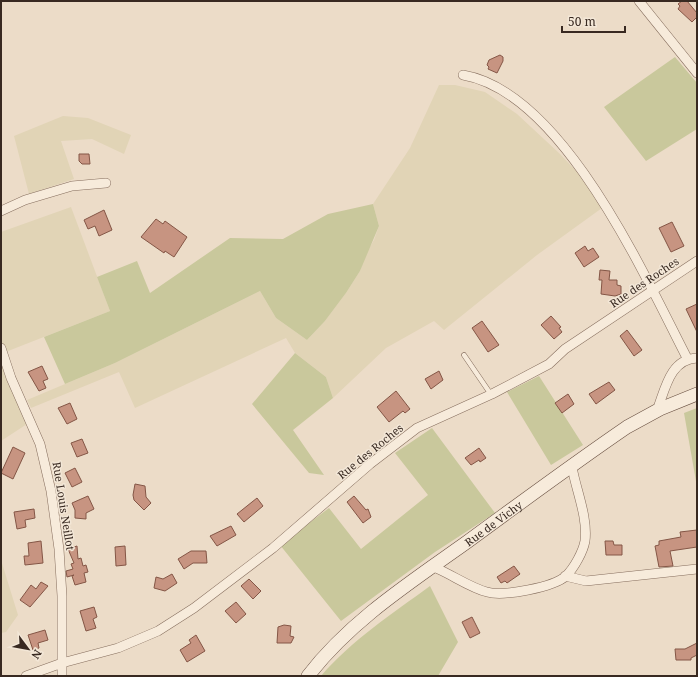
<svg xmlns="http://www.w3.org/2000/svg" width="698" height="677" font-family="'Noto Serif',serif">
  <rect width="100%" height="100%" fill="#ecdcc8"/>
  <path fill="#e1d4b6" d="M439,85H455L485,92L517,114L559,153L582,177L602,208L537,255L444,330L434,321L386,348L333,398L326,377L295,353L286,338L135,408L119,372L31,408L27,400L115,363L260,291L276,318L307,340L325,321L346,293L360,271L365,255L374,240L379,226L373,204L410,148Z
    M63,116L88,118L131,135L124,154L92,139L61,141L74,179L29,194L14,136Z
    M71,207L110,311L3,353L1,348V232Z
    M1,357L27,424L1,441Z
    M1,560L18,615L6,632L1,633Z"/>
  <path fill="#c9c89c" d="M675,57L697,83V129L646,161L604,107Z
    M373,204L379,226L360,271L346,293L325,321L307,340L276,318L260,291L115,363L65,384L44,337L110,311L97,277L137,261L150,293L230,238L283,239L328,214Z
    M295,353L326,377L333,398L293,430L324,475L309,473L252,404Z
    M539,376L583,445L551,465L507,392Z
    M697,408V487L684,413Z
    M432,428L495,513L435,552L341,621L280,545L329,508L361,549L428,495L395,453Z
    M430,586L458,642L438,676H321C352,640 392,614 430,586Z"/>
  <path fill="#c79481" stroke="#845646" d="M682,1H687L697,13V17L692,22L678,9L680,6L678,4Z
    M500,55L503,57V61L497,73L488,69L489,67L487,65L489,60Z
    M79,154H89L90,164H82L79,161Z
    M104,210L112,230L99,236L95,226L88,229L84,220Z
    M156,219L163,224L165,221L187,237L174,257L165,251L164,253L141,237Z
    M672,222L684,246L671,252L659,228Z
    M585,246L588,251L593,248L599,257L584,267L575,253Z
    M600,270L610,271L609,280H617V285L621,286V294L615,296L601,294L602,280H599Z
    M697,304V332L686,309Z
    M551,316L561,327L559,328L562,332L554,339L541,325Z
    M482,321L499,345L488,352L472,328Z
    M627,330L642,350L634,356L620,336Z
    M42,366L48,379L43,381L46,388L39,391L28,372Z
    M439,371L443,380L431,389L425,379Z
    M609,382L615,390L596,404L589,394Z
    M396,391L410,409L405,413L403,411L389,422L377,407Z
    M568,394L574,404L562,413L555,403Z
    M70,403L77,419L67,424L58,408Z
    M82,439L88,453L77,457L71,443Z
    M13,447L25,453L13,479L1,473Z
    M479,448L486,458L480,462L479,460L471,465L465,458Z
    M75,468L82,482L72,487L65,473Z
    M135,484L145,486L146,497L151,503L144,510L134,500L133,495Z
    M88,496L94,509L86,513V519L75,518V510L72,503Z
    M354,496L366,510L368,509L371,517L363,523L347,502Z
    M257,498L263,506L244,522L237,514Z
    M34,509L35,518L25,520L26,527L17,529L14,512Z
    M231,526L236,535L217,546L210,536Z
    M697,530V547L670,551L673,566L659,567L655,546L659,545V541L681,537L680,532Z
    M41,541L43,563L25,565L24,556H29L28,543Z
    M605,541H613L614,545H622V555H606Z
    M77,546L78,559L81,558L83,566L86,565L88,572L84,573L86,582L75,585L72,576L74,575L67,577L66,571L73,569L71,564L74,563L68,549Z
    M125,546L126,565L116,566L115,547Z
    M191,551H206L207,563H193L184,569L178,559Z
    M514,566L520,574L507,583L505,581L501,583L497,577Z
    M172,574L177,583L165,591L154,588L156,577L163,579Z
    M249,579L261,591L253,599L241,586Z
    M41,582L48,586L30,607L20,600L31,585L36,589Z
    M236,602L246,614L236,623L225,611Z
    M94,607L97,617L93,619L96,628L86,631L80,611Z
    M472,617L480,633L470,638L462,622Z
    M284,625L291,626L290,636L294,637L291,643H277L278,627Z
    M45,630L48,640L38,643L39,648L33,650L28,635Z
    M196,635L205,651L187,662L180,650L191,643L189,640Z
    M697,643V655L691,658V660H676L675,649H685Z"/>
  <g fill="none" stroke-linecap="round" stroke-linejoin="round">
    <g stroke="#866e5e" stroke-width="5.5">
      <path id="lane" d="M464,355L490,393"/>
    </g>
    <g stroke="#866e5e" stroke-width="10">
      <path id="street" d="M639,1L697,73
        M463,75C563,92 644,275 687,358
        M1,211L25,200L72,186L106,183
        M1,348L11,378L40,444L51,491L59,549L62,596V676
        M660,409L659,405C666,385 672,359 697,358
        M434,565L438,569C454,576 471,588 487,592C503,597 554,587 566,576C574,568 583,552 585,541C588,517 576,490 572,467
        M565,576L586,581L697,569
        M26,676L62,663L118,648L158,631L194,608L273,548L370,464L417,428L492,394L549,364L565,349L697,261"/>
    </g>
    <g stroke="#684f41" stroke-width="14">
      <g id="secondary">
        <path id="s1" d="M308,676C350,621 411,582 467,542C520,503 573,464 627,427L660,409L697,394"/>
      </g>
    </g>
    <use href="#lane" stroke="#f7ebdb" stroke-width="4.5"/>
    <use href="#street" stroke="#f7ebdb" stroke-width="9"/>
    <use href="#secondary" stroke="#f7ebdb" stroke-width="13"/>
  </g>
  <g text-anchor="middle" dominant-baseline="central" stroke-width="3" stroke-linejoin="round" paint-order="stroke">
    <g font-size="11" fill="#382921" stroke="#f3e7d7">
      <text transform="translate(644 282) rotate(-34)">Rue des Roches</text>
      <text transform="translate(370 451) rotate(-39)">Rue des Roches</text>
      <text transform="translate(64 506) rotate(81)">Rue Louis Neillot</text>
      <text stroke="none"><textPath href="#s1" startOffset="241">Rue de Vichy</textPath></text>
    </g>
  </g>
  <rect width="698" height="677" fill="none" stroke="#382921" stroke-width="4"/>
  <g transform="translate(28 649) rotate(122)" stroke="#f3e7d7" stroke-width="3" paint-order="stroke">
  <path d="M0-3L7 15L0 10L-7 15Z" fill="#382921"/>
  <text y="-6" font-size="11" font-weight="bold" text-anchor="middle" fill="#382921">N</text>
  </g>
  <path d="M562 26v6h63v-6" fill="none" stroke="#382921" stroke-width="2"/>
  <text x="568" y="26" font-size="12" fill="#382921" stroke="#f3e7d7" stroke-width="3" paint-order="stroke">50 m</text>
</svg>
